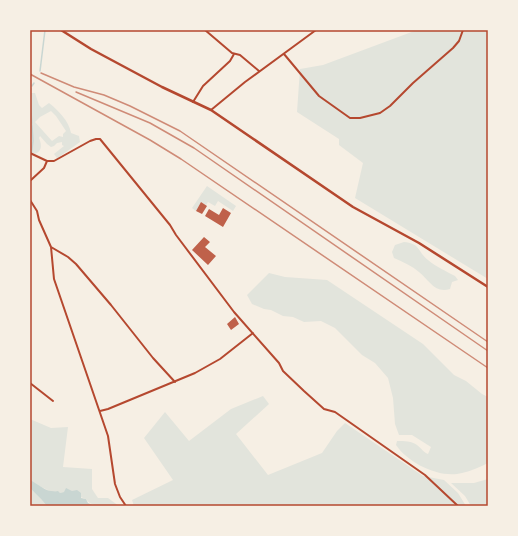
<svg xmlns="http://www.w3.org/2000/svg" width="518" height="536" font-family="Roboto,sans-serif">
  <rect width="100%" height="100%" fill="#f6efe4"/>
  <path fill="#e2e4dc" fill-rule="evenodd" d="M417,30H488V279L355,198L363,163L339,145V139L297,112L300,69L323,65Z
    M30,93H35L39,105L42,108L49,103C58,110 69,121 71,133L79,136L80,142L59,157L57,158L54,154L64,146L62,145V142L57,143L54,146L51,147L47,144L40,136L39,138C42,145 42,152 34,154L30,151V127L33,125L30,118ZM51,111L56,116L66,131L63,134V137L59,136L52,141L35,122L40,117Z
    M207,186L236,206L233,211L218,201L215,206L208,202L206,205L201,202L196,211L192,208Z
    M404,242C421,244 417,251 428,260C436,267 446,271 455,276L458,280L452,282L450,289C435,294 429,280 419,272C412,266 403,262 394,258L392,252L395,245Z
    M269,273L285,277L327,280L423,344L454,375L466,381L482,394L488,397V463C480,467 471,471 462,473C440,479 408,463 396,445L397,441C404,441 412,441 417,445C422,449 423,452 428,454L431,447L412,435H399L395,424L393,398L388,378L375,363L362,355L335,328L321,321L304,322L293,317L283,316L271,310L264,309L252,304L247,295Z
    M263,396L269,404L236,434L268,475L322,453L337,431L345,423L423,476L444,480L458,493L466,506H134L132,500L173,480L144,438L165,412L189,441L231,409Z
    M30,419L51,428L68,427L63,467L92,469V489L98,498H108L119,506C109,506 92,509 86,499C73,495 75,489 60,493L56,491L52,492L37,485L30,480Z
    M488,479V506H471L465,496L451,483H474Z
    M30,488L41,499L47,506H30Z"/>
  <path fill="#c9d6d2" d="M30,480C40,485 46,493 58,491L60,493L64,492L66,488L72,491L77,490L81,493V498L86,499L88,503L95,506H47L41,499L30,488Z"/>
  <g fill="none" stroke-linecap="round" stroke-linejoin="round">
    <path stroke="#c9d6d2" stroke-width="1.5" d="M40,71L45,30
      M32,86L34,83
      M30,90L31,89
      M30,96L33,141L30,164"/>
  </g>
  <path fill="#bf614a" d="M201,202L207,206L202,214L196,211Z
    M223,208L231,213L223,227L205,216L209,209L219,215Z
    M204,237L210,242L205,247L216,256L208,265L192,250Z
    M235,317L239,324L231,330L227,324Z"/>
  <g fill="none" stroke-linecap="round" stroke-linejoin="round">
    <path stroke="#b5482f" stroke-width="2" d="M205,30L232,53L240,55L259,71
      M284,54L319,96L350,118H360L380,113L390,106L413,83L453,48L459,41L463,30
      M193,102L203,86L230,61L234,54
      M211,110L245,82L316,30
      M30,153L47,161H54L90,141L96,139H100L170,225L176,235L234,312L279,363L283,371L304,391L324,409L335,412L425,475L458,506
      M31,180L44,168L47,161
      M30,200L37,211L39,220L51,247L54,279L108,436L115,484L120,497L126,506
      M51,247L68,257L76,264L111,305L153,358L175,382
      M30,383L53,401
      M100,411L108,409L195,373L220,359L253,333"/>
    <path stroke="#b5482f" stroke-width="2.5" d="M61,30L91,49L162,87L211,110L353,207L419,243L488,287"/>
    <path stroke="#cf8b77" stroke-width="1.5" d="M41,73L74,87L104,95L130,106L180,131L488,342
      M30,74L150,140L181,159L488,368
      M76,92L150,123L194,148L488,351"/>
  </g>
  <rect width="518" height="536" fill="none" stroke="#f6efe4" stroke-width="62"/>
  <rect x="31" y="31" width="456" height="474" fill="none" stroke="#b5482f" stroke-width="1.5"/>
</svg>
